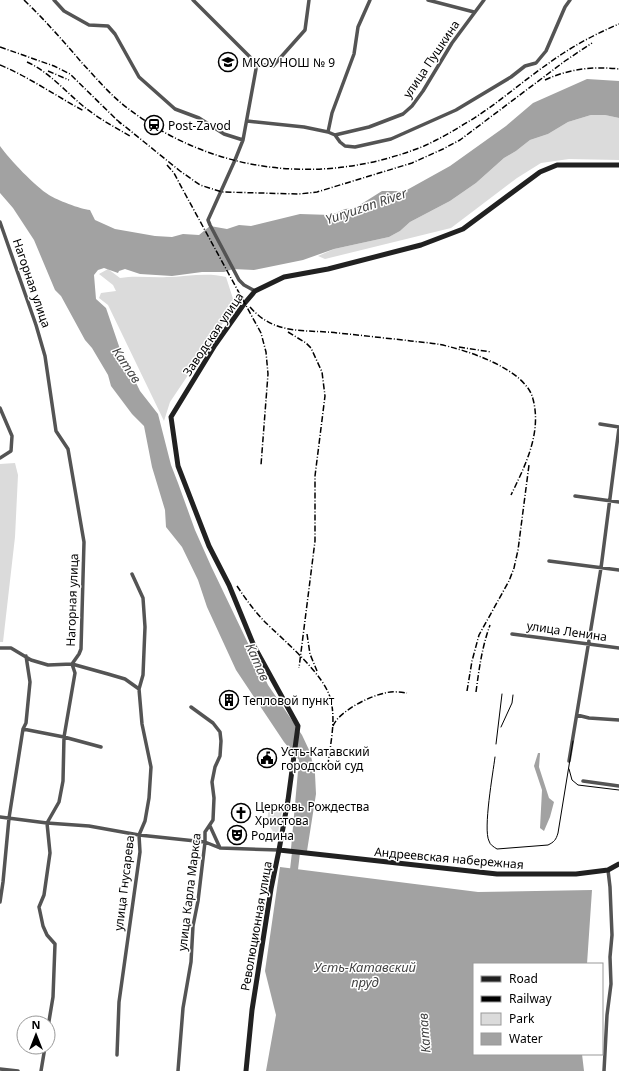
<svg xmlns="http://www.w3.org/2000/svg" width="619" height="1071" font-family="'Noto Sans',sans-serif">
  <rect width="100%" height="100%" fill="#fff"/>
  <path fill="#dbdbdb" d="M591,115H605L619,118V160L569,159L541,163L517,178L451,228L325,259L318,256L334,249L389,237L400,231L410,222L450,201L476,183L504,158L516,151L530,140L548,134L568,122Z
    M108,269L120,278C136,275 151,278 167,277C186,277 206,272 226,277L235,305L170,402L164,421L108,305L99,298L101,293L116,291L113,285L99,274Z
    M15,463L18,475L15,537L3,642H0V464Z
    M269,805H283L277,838L267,822Z"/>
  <path fill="#a2a2a2" d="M587,79L619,81V118L605,115H591L568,122L548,134L530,140L516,151L504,158L476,183L450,201L410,222L400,231L389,237L334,249L303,260L254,270L233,269L224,272H202L172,276L140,274L125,269L119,271L118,273L104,268L98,270L94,275L96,299L106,308L121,352L140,391L158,414L171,465L178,483L195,530L211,566L268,685L302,735L310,752L315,774L316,794L307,851L291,849L299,760L284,742L236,670L207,607L198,580L182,547L166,527L165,510L152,467L144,426L132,414L111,386L108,375L92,348L85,340L61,296L55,290L34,240L13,208L0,193V146C10,160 35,186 49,195C57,200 80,209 90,210L95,220L115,229L155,236L172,237L183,234L199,235L210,226L227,229L239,225L251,226L300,214L331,215L345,209L355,208L382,191H405L450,166L506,126L533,103Z
    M538,753H540V754L539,767L549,798L554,802L550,817L544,831L540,828L542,790L534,766Z
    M280,867L478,892L592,890L587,964H474V1054H582L584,1071H266L276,1015L265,971Z"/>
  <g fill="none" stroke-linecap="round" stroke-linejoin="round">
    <path stroke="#a2a2a2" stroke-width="8" d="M293,878L297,844"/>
    <path stroke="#545454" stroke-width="3.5" d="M54,0L64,11L89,25L108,26L115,34L139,77L175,109L199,118L224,134L243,140
      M193,0L250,57L255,64L256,69L243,140L235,160L208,220L210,225L239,280L244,285L255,291
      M428,0L474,12
      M255,64L273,66L305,30L309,0
      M247,121L304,127L328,132L335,135L369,127L403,114L412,106L423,91L452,43L484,0
      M328,132L332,113L354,54L358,27L370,0
      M335,135L340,142L345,146L355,147L391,139L456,110L511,77L525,66L536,63L546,51L565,7L570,0
      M0,222L36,325L45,356L56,431L68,449L84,542L81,649L79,654L72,664L75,673L64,737L63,781L59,802L47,823L50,853L44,895L39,907L43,926L47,935L55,944L53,997L48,1027
      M0,408L12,436L11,451L0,458
      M600,424L619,427
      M575,496L619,502
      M549,561L619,570
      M512,634L619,648
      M0,648H11L31,660L48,665L72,664L108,674L125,679L139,689
      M577,715L589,718L619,720
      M23,729L64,737L101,747
      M569,761L601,568L619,428
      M583,781L619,786
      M0,817L47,823L89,826L139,835L205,842L220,848L279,850
      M210,826L220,848
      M0,902L3,882L9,818L23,729L26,723L30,682L26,656
      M117,1055L119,1002L140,852L139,835L145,821L149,798L151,767L142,724L139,689L143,675L145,627L143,598L132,574
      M0,1069L18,1071
      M41,1071L45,1047
      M178,1071L183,1008L191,962L193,926L198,901L205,842V832L213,820L214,798L212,782L215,767L220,756L221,741L220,732L213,723L191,707
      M604,1071L607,1015L611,984L610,957L612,935L610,887L608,870"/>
    <path stroke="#212121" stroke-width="5" d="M279,850L497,874H576L608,870L619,864
      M246,1071L252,1010L271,889L279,850L288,800L298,726L254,646L229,585L209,546L178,466L171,417L215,345L244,304L255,291L284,277L328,269L421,245L463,229L540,172L557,165H619"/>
    <path stroke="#000" stroke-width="1" d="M501,727L512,703L513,695
      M496,744L502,694
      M495,757C493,773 483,829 489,841C490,845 494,847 497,849L548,845C554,842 556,840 558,833L573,741
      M569,769L572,780L578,785L619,790"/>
    <path stroke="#000" stroke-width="1.5" stroke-dasharray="6 2 1 2" stroke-linecap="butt" d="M24,0C45,20 64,42 83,64C98,80 112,97 130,110C217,175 325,186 424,146C437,140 450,133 461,126C493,108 520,83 549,63C571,47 595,34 619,24
      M0,47L54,66L70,74L121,124
      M27,62C49,72 65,91 83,106C98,118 114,127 130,136
      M0,65C29,77 56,96 84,111
      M48,71L69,80
      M545,80C568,69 594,66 619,69
      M117,120L180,171L200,185L222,192L299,194L317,192L412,163L443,149L460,140L565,61L592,43
      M167,165L174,173L183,190L261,333L266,352L268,374L261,465
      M250,307C275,336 305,329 338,333C360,335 382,338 404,340C415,342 426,342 437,344C465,349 526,369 533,399C542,433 525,466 511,495
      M288,332L306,343L311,348L322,372L325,396L315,476V541L299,668
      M459,347L491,352
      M237,586C245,598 253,609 263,620C283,640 326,675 331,701C336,722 330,745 328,765
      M307,634L310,654L317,671
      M467,691L472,661L479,635L509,581L514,568L518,550L529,465
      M476,692C479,669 482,647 490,625
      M333,726C339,711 370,696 385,693C392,691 400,692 407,693"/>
  </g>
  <defs>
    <g id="school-ring" transform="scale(1)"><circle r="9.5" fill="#fff" stroke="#000" stroke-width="1.5"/><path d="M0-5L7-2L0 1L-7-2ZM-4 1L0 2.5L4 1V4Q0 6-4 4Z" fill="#000"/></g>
    <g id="station-ring" transform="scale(1)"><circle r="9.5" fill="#fff" stroke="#000" stroke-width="1.5"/><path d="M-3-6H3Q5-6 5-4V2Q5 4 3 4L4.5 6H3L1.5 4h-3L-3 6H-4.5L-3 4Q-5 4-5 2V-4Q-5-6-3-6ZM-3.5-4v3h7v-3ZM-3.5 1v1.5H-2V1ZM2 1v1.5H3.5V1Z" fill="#000"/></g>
    <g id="building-ring" transform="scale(1)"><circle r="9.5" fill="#fff" stroke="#000" stroke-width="1.5"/><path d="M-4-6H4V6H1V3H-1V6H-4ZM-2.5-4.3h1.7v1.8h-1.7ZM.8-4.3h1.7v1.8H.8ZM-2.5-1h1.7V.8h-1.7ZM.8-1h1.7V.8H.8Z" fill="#000"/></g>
    <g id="civic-ring" transform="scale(1)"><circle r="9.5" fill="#fff" stroke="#000" stroke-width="1.5"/><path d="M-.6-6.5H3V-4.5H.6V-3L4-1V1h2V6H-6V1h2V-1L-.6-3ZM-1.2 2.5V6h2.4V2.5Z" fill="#000"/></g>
    <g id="church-ring" transform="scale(1)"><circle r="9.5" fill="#fff" stroke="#000" stroke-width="1.5"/><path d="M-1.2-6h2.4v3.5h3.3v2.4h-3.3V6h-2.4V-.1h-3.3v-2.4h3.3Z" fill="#000"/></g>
    <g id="theatre-ring" transform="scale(1)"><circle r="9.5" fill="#fff" stroke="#000" stroke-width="1.5"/><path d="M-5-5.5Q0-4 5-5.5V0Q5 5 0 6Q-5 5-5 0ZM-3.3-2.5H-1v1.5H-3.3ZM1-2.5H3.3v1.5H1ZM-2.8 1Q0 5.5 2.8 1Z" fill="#000"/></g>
  </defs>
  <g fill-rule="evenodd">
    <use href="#school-ring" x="228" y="62"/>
    <use href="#station-ring" x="154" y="125"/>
    <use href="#building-ring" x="229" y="700"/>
    <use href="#civic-ring" x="267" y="758"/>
    <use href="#church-ring" x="241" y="813"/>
    <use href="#theatre-ring" x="237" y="835"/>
  </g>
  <g text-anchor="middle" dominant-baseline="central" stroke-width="3" stroke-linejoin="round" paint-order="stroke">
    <g font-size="12" fill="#000" stroke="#fff">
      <text transform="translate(431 59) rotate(-56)">улица Пушкина</text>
      <text transform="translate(32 283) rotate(71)">Нагорная улица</text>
      <text transform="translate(213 334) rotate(-56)">Заводская улица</text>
      <text transform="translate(72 600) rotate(-88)">Нагорная улица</text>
      <text transform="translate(567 631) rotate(8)">улица Ленина</text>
      <text transform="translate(449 858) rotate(5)">Андреевская набережная</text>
      <text transform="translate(124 883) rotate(-83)">улица Гнусарева</text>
      <text transform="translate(189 892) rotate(-83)">улица Карла Маркса</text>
      <text transform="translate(256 926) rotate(-80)">Революционная улица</text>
    </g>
    <g font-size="12" fill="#000" stroke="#fff" text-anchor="start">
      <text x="242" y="62">МКОУ НОШ № 9</text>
      <text x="168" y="125">Post-Zavod</text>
      <text x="243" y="700">Тепловой пункт</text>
      <text x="281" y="751">Усть-Катавский<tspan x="281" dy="14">городской суд</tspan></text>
      <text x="255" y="806">Церковь Рождества<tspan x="255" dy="14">Христова</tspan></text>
      <text x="251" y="835">Родина</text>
    </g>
    <g font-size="13" font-style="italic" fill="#434343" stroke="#fff">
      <text transform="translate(366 206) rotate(-19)">Yuryuzan River</text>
      <text transform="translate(127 365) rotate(56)">Катав</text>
      <text transform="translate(258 662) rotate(66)">Катав</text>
      <text x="365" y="967">Усть-Катавский<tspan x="365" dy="15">пруд</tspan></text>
      <text transform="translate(424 1033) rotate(-94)">Катав</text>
    </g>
  </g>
  <rect x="473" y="963" width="130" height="92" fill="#ffffff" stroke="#999999"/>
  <rect x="481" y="976" width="20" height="6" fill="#212121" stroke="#999999"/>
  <text x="509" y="983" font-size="12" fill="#000000">Road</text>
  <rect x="481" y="996" width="20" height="6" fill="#000000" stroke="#999999"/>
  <text x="509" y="1003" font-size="12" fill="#000000">Railway</text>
  <rect x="481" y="1013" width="20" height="12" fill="#dbdbdb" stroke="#999999"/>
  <text x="509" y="1023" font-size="12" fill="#000000">Park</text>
  <rect x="481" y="1033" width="20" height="12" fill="#a2a2a2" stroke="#999999"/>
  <text x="509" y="1043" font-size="12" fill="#000000">Water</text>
  <g transform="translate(36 1035)"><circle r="19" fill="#ffffff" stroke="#999999"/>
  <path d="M0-3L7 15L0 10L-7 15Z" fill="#000000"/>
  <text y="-6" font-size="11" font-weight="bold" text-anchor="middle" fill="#000000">N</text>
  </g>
</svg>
